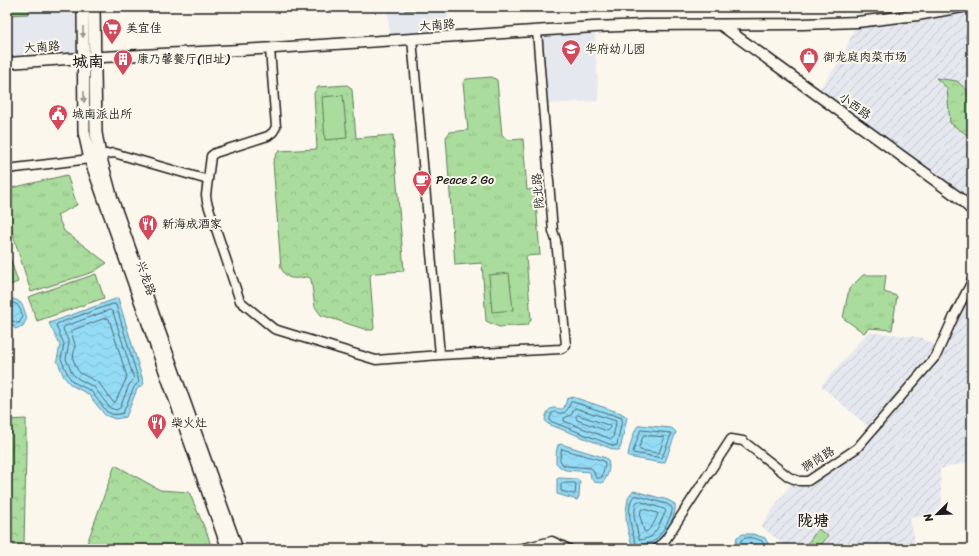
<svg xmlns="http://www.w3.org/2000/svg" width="979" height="556" font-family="Sriracha,'LXGW WenKai TC',sans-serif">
  <defs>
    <pattern id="industrial-furrows" width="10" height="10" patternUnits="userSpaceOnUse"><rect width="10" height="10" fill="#e6e8ef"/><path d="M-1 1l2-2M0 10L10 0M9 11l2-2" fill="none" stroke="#c5c6cc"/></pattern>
    <pattern id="grass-tufts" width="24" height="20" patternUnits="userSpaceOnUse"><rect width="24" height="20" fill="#aadc9d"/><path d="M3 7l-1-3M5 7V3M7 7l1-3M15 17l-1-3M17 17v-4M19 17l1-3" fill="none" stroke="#92bc87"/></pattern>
    <pattern id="forest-crowns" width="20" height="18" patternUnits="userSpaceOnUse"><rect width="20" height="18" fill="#aadc9d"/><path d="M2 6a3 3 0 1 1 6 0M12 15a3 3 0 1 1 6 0" fill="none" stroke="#92bc87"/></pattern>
    <pattern id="water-waves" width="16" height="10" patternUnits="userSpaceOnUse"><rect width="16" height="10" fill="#94dcf6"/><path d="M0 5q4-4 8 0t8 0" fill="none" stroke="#7fbcd2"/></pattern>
  </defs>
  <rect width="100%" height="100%" fill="#fbf7ec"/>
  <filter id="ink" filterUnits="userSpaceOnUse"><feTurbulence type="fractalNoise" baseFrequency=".025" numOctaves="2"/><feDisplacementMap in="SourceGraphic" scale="8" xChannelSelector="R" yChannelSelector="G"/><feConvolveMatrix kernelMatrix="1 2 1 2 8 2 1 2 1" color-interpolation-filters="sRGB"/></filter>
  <g filter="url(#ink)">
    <path fill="#e6e8ef" d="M7,7H76L77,61L7,64Z
      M387,7H448L449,37L391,41Z
      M594,27L599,101L548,104L542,31Z"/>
    <path fill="url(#industrial-furrows)" d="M962,7H972V210L816,94L842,58L857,22Z
      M972,281V461L940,469L942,505L934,515L910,518L915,541L905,549H789L761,526L794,479L808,481L857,448L872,430L821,386L868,332L919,337L940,347Z"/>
    <path fill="url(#grass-tufts)" stroke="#637c5c" d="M864,7H907L864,11Z
      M492,77L497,80L502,135L508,140L523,139L527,190L535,189L540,255L526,256L531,320L527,325L499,327L486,321L482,263L455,265L446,137L450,132L468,130L463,83L466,79Z
      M67,175L77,205L57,215L64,231L107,263L93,272L31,292L7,216V189Z
      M863,275H886L884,292L897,296L892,330L869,328L864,333L843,318L849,289Z
      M818,529L828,536L818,549H804Z"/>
    <path fill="url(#forest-crowns)" stroke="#637c5c" d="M970,16L972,18V44H967L966,37Z
      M936,78L957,81L972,95V138L950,123L947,88Z
      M347,85L350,87L352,90L356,138L393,135L404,271L376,273L371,274L370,277L374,328L373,330H367L321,315L315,307L311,279L308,277C294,278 288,282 281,268L273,162L276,155L279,151L317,149L314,93L318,87Z
      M96,274L104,298L37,321L28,297Z
      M26,419V451L24,544L27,549H7V420Z
      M115,465L160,490L189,492L208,536L212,549H85Z"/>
    <path fill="#aadc9d" stroke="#637c5c" d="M7,7H29V14L7,15Z
      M405,7H433V9L405,11Z
      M343,95L347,138L325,140L322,97Z
      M10,258L18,282L7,286V259Z
      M509,273L513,310L492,312L489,275Z"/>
    <path fill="url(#water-waves)" stroke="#648f9f" d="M7,298C23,300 22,304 27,318L23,326L15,329L13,325L7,327Z
      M118,298L144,384L137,389L126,417L115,419L105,415L88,394L71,385L64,377L57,360L60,345L49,323Z
      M573,397L621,413L627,417L621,446L619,450H615L548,424L545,420C546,415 548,408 554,408C559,408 560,410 564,408L567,399Z
      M640,425L671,428L673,429L676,432L665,462L662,463L628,457C628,451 634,431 637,427C638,426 639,426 640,425Z
      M561,444L606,458C612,464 608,478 602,483L594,482L591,478L590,472L566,470L561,468L556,463C556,457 556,450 558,445Z
      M559,478L577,479L580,481L579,496L577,500L557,494V479Z
      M634,491L668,500L675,504C677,515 665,538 656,544C654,546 650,546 647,547C641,549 636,549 632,545C628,531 624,519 627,505C628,499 628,494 634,491Z
      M743,534H753L765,538L771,549H735L737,537Z"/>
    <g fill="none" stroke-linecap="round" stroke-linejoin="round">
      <path stroke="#4c6973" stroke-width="1" d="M7,302C19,303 19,306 23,317L19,323H17L13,321L7,323
        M113,304L116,305L139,382L134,387L123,413L115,415L107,412L91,391L73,382L68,375L61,359L64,344L56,326L57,324Z
        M110,310L113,312L134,379L129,385L120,408L116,410L110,408L94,387L77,378L72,373L66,359L69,343L63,329L64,327Z
        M106,318L109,319L127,377L116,401L115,402H113L99,383L80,373L77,369L73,359L75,345L74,341L71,333V331Z
        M573,402L619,417L622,418V420L617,445L614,446L550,421V418L552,413C558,411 553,412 559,413C567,414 568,408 571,402Z
        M575,408L616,421V423L613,438L611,439L564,421V418L571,415Z
        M578,415L608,425L610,426L609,430L607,431L577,420L576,417Z
        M641,430L671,433V435L662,458L633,453V452Z
        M644,435L664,437V439L659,453H657L640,450L639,448Z
        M562,449L604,461L605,464L602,477L600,478H596L593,470L591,468L567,466L563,465L560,460Z
        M562,483H575L576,485L575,494H573L561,491V484Z
        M639,501L664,509L666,511L657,529L651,537L641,540L639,539L634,517L636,503Z
        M643,509L657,513L658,514C655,521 652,528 646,532L644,531L640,516L641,510Z
        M638,549C638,545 636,544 635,541C631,530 625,503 635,495L667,504C668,505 671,506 672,508C674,514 659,538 654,541C651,543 647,543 645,544L643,549
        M739,549L741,540C748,536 755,538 762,541L766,549"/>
      <g stroke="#1c1c1c" stroke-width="11">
        <path id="minor" d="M412,39L440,355
          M270,49L276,127L273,132L268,136L215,153L211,156L206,195L207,202L240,301L274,329L376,360L440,355L561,349L564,347L566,345L556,240L553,231L537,31
          M7,169L90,159L100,155L114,153L208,180
          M519,549L552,541L569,549
          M657,549L666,539L731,439L743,441L789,477L799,481H808L857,448L936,356L954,316L972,281"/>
      </g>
      <g stroke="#1c1c1c" stroke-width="13">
        <path id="tertiary" d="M721,25L958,197L972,210
          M7,63L83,58L259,49L594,27L645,25L803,24L857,22L917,15L962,7"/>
      </g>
      <g stroke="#1c1c1c" stroke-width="14">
        <path id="secondary" d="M83,7L84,132L90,159L228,549
          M94,7L96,133L100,155L112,199L237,549"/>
      </g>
      <use href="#minor" stroke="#fbf7ec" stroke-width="8"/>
      <use href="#tertiary" stroke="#fbf7ec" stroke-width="10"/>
      <use href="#secondary" stroke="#fbf7ec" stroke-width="11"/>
    </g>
    <defs><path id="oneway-solid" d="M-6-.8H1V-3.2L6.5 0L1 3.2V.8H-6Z"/></defs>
    <g fill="#97948e">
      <use href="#oneway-solid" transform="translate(83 32) rotate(90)"/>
      <use href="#oneway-solid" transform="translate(84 97) rotate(89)"/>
    </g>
  </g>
  <defs>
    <g id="supermarket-pin" transform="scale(1)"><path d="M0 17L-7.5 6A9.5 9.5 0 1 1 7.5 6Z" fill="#d1495b" stroke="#fbf7ec"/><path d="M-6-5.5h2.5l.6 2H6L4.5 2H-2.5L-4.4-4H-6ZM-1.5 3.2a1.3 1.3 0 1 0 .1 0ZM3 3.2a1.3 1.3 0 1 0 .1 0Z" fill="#fff"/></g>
    <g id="school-pin" transform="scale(1)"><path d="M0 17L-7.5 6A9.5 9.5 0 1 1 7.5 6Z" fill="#d1495b" stroke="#fbf7ec"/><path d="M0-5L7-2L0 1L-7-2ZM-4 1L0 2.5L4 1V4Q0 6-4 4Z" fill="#fff"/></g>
    <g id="shop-pin" transform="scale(1)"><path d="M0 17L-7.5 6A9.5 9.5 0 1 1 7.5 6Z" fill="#d1495b" stroke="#fbf7ec"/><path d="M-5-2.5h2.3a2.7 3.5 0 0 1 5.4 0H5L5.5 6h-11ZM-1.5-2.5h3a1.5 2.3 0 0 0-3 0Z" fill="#fff"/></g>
    <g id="building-pin" transform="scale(1)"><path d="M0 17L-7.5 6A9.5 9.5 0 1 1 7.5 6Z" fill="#d1495b" stroke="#fbf7ec"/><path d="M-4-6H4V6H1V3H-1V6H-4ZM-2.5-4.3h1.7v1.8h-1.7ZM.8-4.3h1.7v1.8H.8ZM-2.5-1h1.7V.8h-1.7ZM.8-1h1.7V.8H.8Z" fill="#fff"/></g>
    <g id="civic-pin" transform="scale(1)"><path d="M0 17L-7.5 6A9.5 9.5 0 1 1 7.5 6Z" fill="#d1495b" stroke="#fbf7ec"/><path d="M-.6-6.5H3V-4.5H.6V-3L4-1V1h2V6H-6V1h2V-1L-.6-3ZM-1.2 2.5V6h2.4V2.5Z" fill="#fff"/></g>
    <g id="cafe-pin" transform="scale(1)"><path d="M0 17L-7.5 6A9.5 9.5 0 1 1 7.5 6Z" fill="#d1495b" stroke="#fbf7ec"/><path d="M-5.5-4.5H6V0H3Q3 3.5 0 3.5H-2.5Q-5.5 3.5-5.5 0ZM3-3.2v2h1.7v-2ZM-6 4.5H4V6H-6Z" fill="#fff"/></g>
    <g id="restaurant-pin" transform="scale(1)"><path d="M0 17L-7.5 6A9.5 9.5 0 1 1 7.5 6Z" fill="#d1495b" stroke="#fbf7ec"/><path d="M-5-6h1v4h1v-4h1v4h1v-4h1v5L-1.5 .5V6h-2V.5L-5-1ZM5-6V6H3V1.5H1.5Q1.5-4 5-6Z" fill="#fff"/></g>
  </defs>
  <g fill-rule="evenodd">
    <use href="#supermarket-pin" x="112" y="28"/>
    <use href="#school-pin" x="571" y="49"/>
    <use href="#shop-pin" x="809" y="57"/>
    <use href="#building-pin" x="123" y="59"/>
    <use href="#civic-pin" x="58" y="114"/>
    <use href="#cafe-pin" x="422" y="180"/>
    <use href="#restaurant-pin" x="148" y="224"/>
    <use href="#restaurant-pin" x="157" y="423"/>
  </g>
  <g text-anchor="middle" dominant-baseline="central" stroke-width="4" stroke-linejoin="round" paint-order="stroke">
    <g font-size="12" fill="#1c1c1c" stroke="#fbf7ec">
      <text transform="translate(437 25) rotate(-4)">大南路</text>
      <text transform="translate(42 47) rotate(-4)">大南路</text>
      <text transform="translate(855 106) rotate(36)">小西路</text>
      <text transform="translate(538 191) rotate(-95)">陇北路</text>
      <text transform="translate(146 278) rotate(71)">兴龙路</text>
      <text transform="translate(818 459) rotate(-32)">狮岗路</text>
    </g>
    <g font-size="12" fill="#1c1c1c" stroke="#fbf7ec" text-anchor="start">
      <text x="126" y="28">美宜佳</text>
      <text x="585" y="49">华府幼儿园</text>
      <text x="823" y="57">御龙庭肉菜市场</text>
      <text x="137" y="59">康乃馨餐厅(旧址)</text>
      <text x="72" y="114">城南派出所</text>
      <text x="436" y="180">Peace 2 Go</text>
      <text x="162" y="224">新海成酒家</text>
      <text x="171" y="423">柴火灶</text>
    </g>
    <g font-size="16" font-weight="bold" fill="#1c1c1c" stroke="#fbf7ec">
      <text x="88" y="61">城南</text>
      <text x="813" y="520">陇塘</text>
    </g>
  </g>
  <rect width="979" height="556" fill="none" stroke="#fbf7ec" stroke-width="24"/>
  <rect x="12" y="12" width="955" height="532" fill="none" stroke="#1c1c1c" stroke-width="1.5" filter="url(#ink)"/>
  <g transform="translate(937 514) rotate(247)" stroke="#fbf7ec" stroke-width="3" paint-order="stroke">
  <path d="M0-3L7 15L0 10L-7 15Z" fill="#1c1c1c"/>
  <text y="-6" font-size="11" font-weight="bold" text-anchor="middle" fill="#1c1c1c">N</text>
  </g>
</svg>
